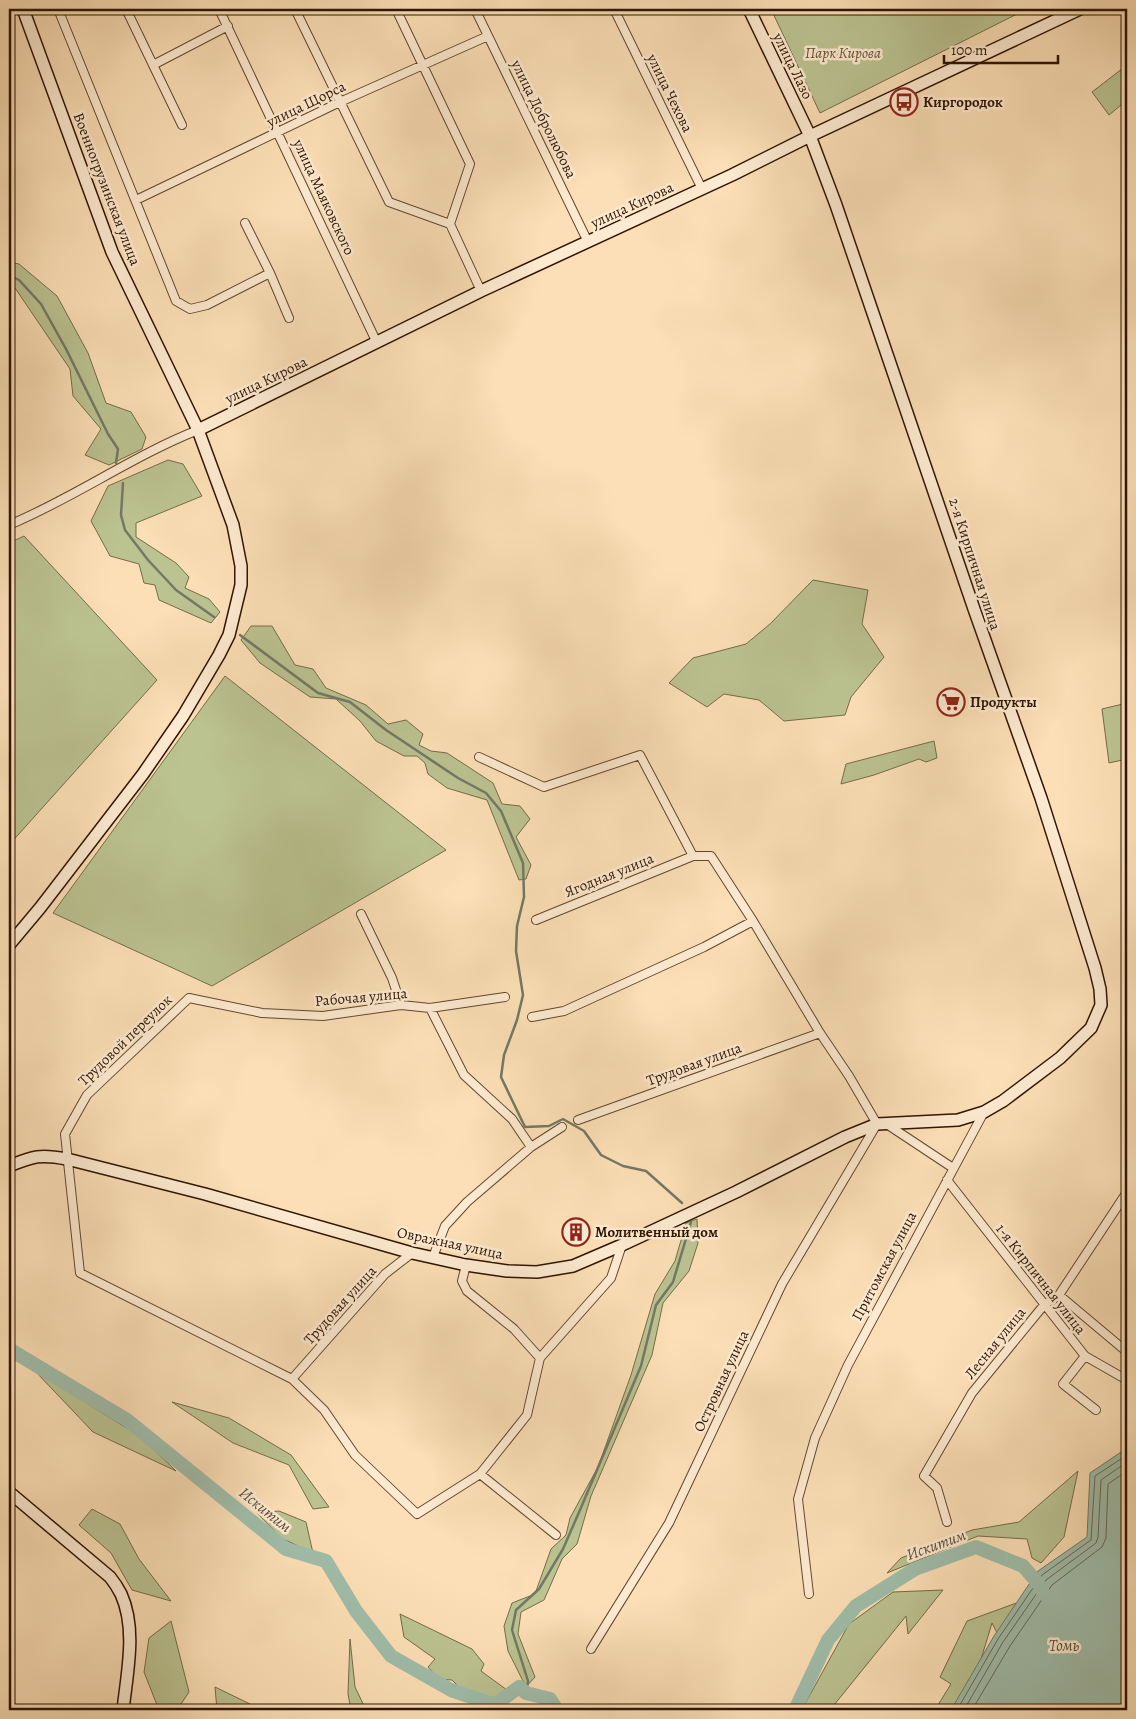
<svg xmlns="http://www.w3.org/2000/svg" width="1136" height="1719" font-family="Alegreya,serif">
  <rect width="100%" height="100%" fill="#fcdfb6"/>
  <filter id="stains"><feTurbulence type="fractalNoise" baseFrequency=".004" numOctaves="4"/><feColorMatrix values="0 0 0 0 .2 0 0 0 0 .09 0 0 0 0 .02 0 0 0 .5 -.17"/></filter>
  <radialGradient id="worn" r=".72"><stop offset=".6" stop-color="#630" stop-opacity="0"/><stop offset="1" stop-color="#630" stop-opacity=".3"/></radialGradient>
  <path fill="#bbc391" stroke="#756c48" d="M771,9H1027L820,113Z
    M1127,65V100L1109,115L1092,92Z
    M9,262L19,264L57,296L88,353L106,403L131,412L146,437L142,449L109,465L85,455L101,429L73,396L70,369L13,285L9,283Z
    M168,460L183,464L202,496L136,523V537L176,563L189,577L185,588L209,599L220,612L211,623L159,600L155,585L144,583L139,564L110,556L91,521L108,486Z
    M24,536L157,680L9,845V543Z
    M813,580L868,590L862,624L884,657L851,697L845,715L784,721L759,700L724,694L707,707L669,683L693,658L746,644L770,624Z
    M251,626H272L295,665L313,669L326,688L366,705L388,724L406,720L423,734L419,745L431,751L447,753L493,783L502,804L520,806L530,819L516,837L531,865L526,879L519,880L487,800L447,788L428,774L425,763L417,756H404L376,741L360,721L336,699L310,697L260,663L241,640Z
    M225,676L446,850L212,986L53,913Z
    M1127,703V759L1109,763L1102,709Z
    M934,741L937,758L926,762L919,759L874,775L841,784L846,764Z
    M697,1219L698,1243L689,1271L663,1303L652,1355L591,1496L577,1544L562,1559L544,1600L521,1612L518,1634L535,1677L526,1687L508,1651L504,1626L512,1603L535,1594L551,1549L566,1535L570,1518L598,1467L631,1375L655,1294L675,1261L686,1223Z
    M35,1371L141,1437L176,1471L93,1432Z
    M172,1402L229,1418L291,1455L329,1507L313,1509L289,1465L233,1443Z
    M1078,1471L1064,1537L1041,1563L1032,1558L1027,1539L978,1536L887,1573L901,1558L972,1530L1019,1522Z
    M92,1509L120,1524L139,1559L171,1601L132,1590L111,1553L79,1525Z
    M279,1511L306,1522L313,1553L281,1538L257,1513Z
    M943,1590L908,1634L906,1616L830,1710H803L806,1702L849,1624L893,1592Z
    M1022,1601L1003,1645L992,1623L971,1692L955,1710H938V1705L951,1684L940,1677L967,1621Z
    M400,1614L472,1649L484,1664L481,1671L507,1690L493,1700L462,1690L452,1680L438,1679L428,1667L435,1659L404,1637Z
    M171,1621L189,1692L177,1710H159L144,1672L149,1638Z
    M350,1639L355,1687L366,1710H351L348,1694Z
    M215,1687L252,1705L253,1710H217Z"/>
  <path fill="#a0bdaa" stroke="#737966" d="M1127,1448V1710H951L994,1636L1038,1571L1087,1537L1090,1473Z"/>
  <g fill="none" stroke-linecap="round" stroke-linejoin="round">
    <path stroke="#686855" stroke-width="1" d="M957,1710L998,1639L1042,1575L1091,1540L1095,1476L1127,1455
      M964,1710L1003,1642L1046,1580L1096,1543L1098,1537L1101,1480L1127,1462
      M972,1710L1010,1646L1052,1585L1102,1547L1106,1538L1108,1484L1127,1471"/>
    <path stroke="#737966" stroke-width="2.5" d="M9,275L19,280L41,304L66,349L108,434L118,449L116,463
      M123,483L121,515L125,530L148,560L176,590L214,617
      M240,635L318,693L350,702L386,730L458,778L486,793L501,811L523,863L524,897L517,926L516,951L523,995L517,1020L504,1055L501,1077L525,1127L549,1126L563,1119L584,1131L601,1155L623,1166L646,1171L682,1203
      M526,1693L528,1681L512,1630L516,1610L539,1589L563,1549L580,1510L641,1366L656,1305L673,1282L691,1222"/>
    <path stroke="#a0bdaa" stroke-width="14" d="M9,1349L127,1420L286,1549L326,1561L356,1611L391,1656L451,1690L495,1705L519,1687L526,1693L550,1699L557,1710
      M795,1710L828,1640L856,1606L915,1569L976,1547L1023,1566L1037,1582L1044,1594"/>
    <g stroke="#62472e" stroke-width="10">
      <path id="street" d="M58,9L176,301L190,309L207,305L270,273
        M219,9L377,343
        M295,9L389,202L450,224L481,291
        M396,9L470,164L450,224
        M475,9L588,242
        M614,9L702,189
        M127,11L182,125
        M153,65L228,26
        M136,200L340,102L488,36
        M245,223L270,273L289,318
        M9,525C74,498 132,456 198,430
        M479,757L544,787L640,755L693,856
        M361,914L392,978L401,1005
        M536,920L693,856H711L753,921L820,1033L849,1076L877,1124L782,1284L669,1523L591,1649
        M505,997L430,1008L401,1005L323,1016L262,1013L189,998L87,1095L65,1134L80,1273L292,1379L324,1410L355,1455L417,1514L480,1474L527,1415L540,1358L611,1278L622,1245
        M430,1008L464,1075L512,1119L531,1147
        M532,1017L564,1011L704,947L753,921
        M578,1120L820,1033
        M885,1123L953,1168
        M947,1180L1085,1356L1127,1380
        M433,1257L445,1226L467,1202L531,1147L562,1127
        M466,1265L462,1281L467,1291L514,1329L540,1358
        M1059,1295L1127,1352
        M1085,1356L1063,1384L1096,1410
        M292,1379L385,1274L412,1253
        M480,1474L556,1535
        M947,1522L937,1488L924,1476L972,1393L1044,1305L1059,1295L1127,1192
        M809,1594L798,1499L815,1438L848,1365L984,1112"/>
    </g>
    <g stroke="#2f1400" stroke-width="14">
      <path id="secondary" d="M198,430L481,291L732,175L810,136L1080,9
        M9,945L40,908L143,774L183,716L219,655L229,635L241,585V566L233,525L198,430L112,252L23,9
        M9,1166C34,1156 40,1154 67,1159L205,1194L412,1253L466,1265L507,1271L537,1272L573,1266L622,1245L736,1192L845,1137L877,1124L958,1120L984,1112L1003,1101L1060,1058L1091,1028L1101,1005L1100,989L1095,968L1041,798L974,609L836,205L810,136L749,9
        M9,1492L110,1577C114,1582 118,1588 121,1594C137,1629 127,1673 123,1710"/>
    </g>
    <use href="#street" stroke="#fdead0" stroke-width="8"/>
    <use href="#secondary" stroke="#fdead0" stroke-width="11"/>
  </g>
  <defs>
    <g id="bus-ring" transform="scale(1.4375)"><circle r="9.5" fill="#fdead0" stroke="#8f2418" stroke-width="1.5"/><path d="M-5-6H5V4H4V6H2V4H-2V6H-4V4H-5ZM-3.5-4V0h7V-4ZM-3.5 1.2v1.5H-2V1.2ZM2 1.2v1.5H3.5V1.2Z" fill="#8f2418"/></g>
    <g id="supermarket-ring" transform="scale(1.4375)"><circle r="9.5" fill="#fdead0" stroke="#8f2418" stroke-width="1.5"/><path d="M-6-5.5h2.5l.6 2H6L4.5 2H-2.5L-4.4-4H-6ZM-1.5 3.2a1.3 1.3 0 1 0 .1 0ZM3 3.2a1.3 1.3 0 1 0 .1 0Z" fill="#8f2418"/></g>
    <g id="building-ring" transform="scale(1.4375)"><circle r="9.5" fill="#fdead0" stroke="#8f2418" stroke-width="1.5"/><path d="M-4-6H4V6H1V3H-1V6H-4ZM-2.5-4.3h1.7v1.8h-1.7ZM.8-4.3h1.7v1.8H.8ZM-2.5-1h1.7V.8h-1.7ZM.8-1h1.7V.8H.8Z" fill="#8f2418"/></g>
  </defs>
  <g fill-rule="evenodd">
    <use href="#bus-ring" x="904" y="102"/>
    <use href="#supermarket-ring" x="951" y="702"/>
    <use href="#building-ring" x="576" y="1232"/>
  </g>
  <g text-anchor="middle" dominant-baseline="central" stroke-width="5" stroke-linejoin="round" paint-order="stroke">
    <g font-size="15" font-style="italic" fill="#605133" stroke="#fdead0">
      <text x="843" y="53">Парк Кирова</text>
    </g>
    <g font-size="15" fill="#2f1400" stroke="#fdead0">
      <text transform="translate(793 66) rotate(64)">улица Лазо</text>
      <text transform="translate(670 93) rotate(64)">улица Чехова</text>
      <text transform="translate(306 104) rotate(-26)">улица Щорса</text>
      <text transform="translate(544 119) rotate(64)">улица Добролюбова</text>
      <text transform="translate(107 189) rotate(69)">Военногрузинская улица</text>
      <text transform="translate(324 197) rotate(65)">улица Маяковского</text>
      <text transform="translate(632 205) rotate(-25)">улица Кирова</text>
      <text transform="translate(266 380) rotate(-26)">улица Кирова</text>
      <text transform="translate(975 564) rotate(72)">2-я Кирпичная улица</text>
      <text transform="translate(609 875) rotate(-22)">Ягодная улица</text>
      <text transform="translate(361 997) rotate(-5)">Рабочая улица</text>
      <text transform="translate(125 1040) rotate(-44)">Трудовой переулок</text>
      <text transform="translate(694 1064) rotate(-20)">Трудовая улица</text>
      <text transform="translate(450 1243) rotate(12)">Овражная улица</text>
      <text transform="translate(884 1266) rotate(-62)">Притомская улица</text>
      <text transform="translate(1041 1279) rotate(52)">1-я Кирпичная улица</text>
      <text transform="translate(340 1305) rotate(-48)">Трудовая улица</text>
      <text transform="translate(995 1343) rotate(-51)">Лесная улица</text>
      <text transform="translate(721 1381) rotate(-65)">Островная улица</text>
    </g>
    <g font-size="15" font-weight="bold" fill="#2f1400" stroke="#fdead0" text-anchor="start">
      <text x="923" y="102">Киргородок</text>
      <text x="970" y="702">Продукты</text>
      <text x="595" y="1232">Молитвенный дом</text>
    </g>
    <g font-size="16" font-style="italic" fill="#574f3c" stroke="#fdead0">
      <text transform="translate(265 1510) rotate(39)">Искитим</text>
      <text transform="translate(936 1545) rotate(-20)">Искитим</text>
      <text x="1064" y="1646">Томь</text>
    </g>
  </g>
  <rect width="1136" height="1719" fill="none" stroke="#fcdfb6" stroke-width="30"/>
  <rect x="10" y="10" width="1116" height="1699" fill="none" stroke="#2f1400" stroke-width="2.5"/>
  <rect x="15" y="15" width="1106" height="1689" fill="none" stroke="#2f1400"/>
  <path d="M944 55v8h114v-8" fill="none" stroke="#2f1400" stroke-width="2.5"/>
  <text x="951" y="55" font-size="15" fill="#2f1400" stroke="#fdead0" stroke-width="4" paint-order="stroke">100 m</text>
  <rect width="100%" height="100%" filter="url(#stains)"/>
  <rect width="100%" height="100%" fill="url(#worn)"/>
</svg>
